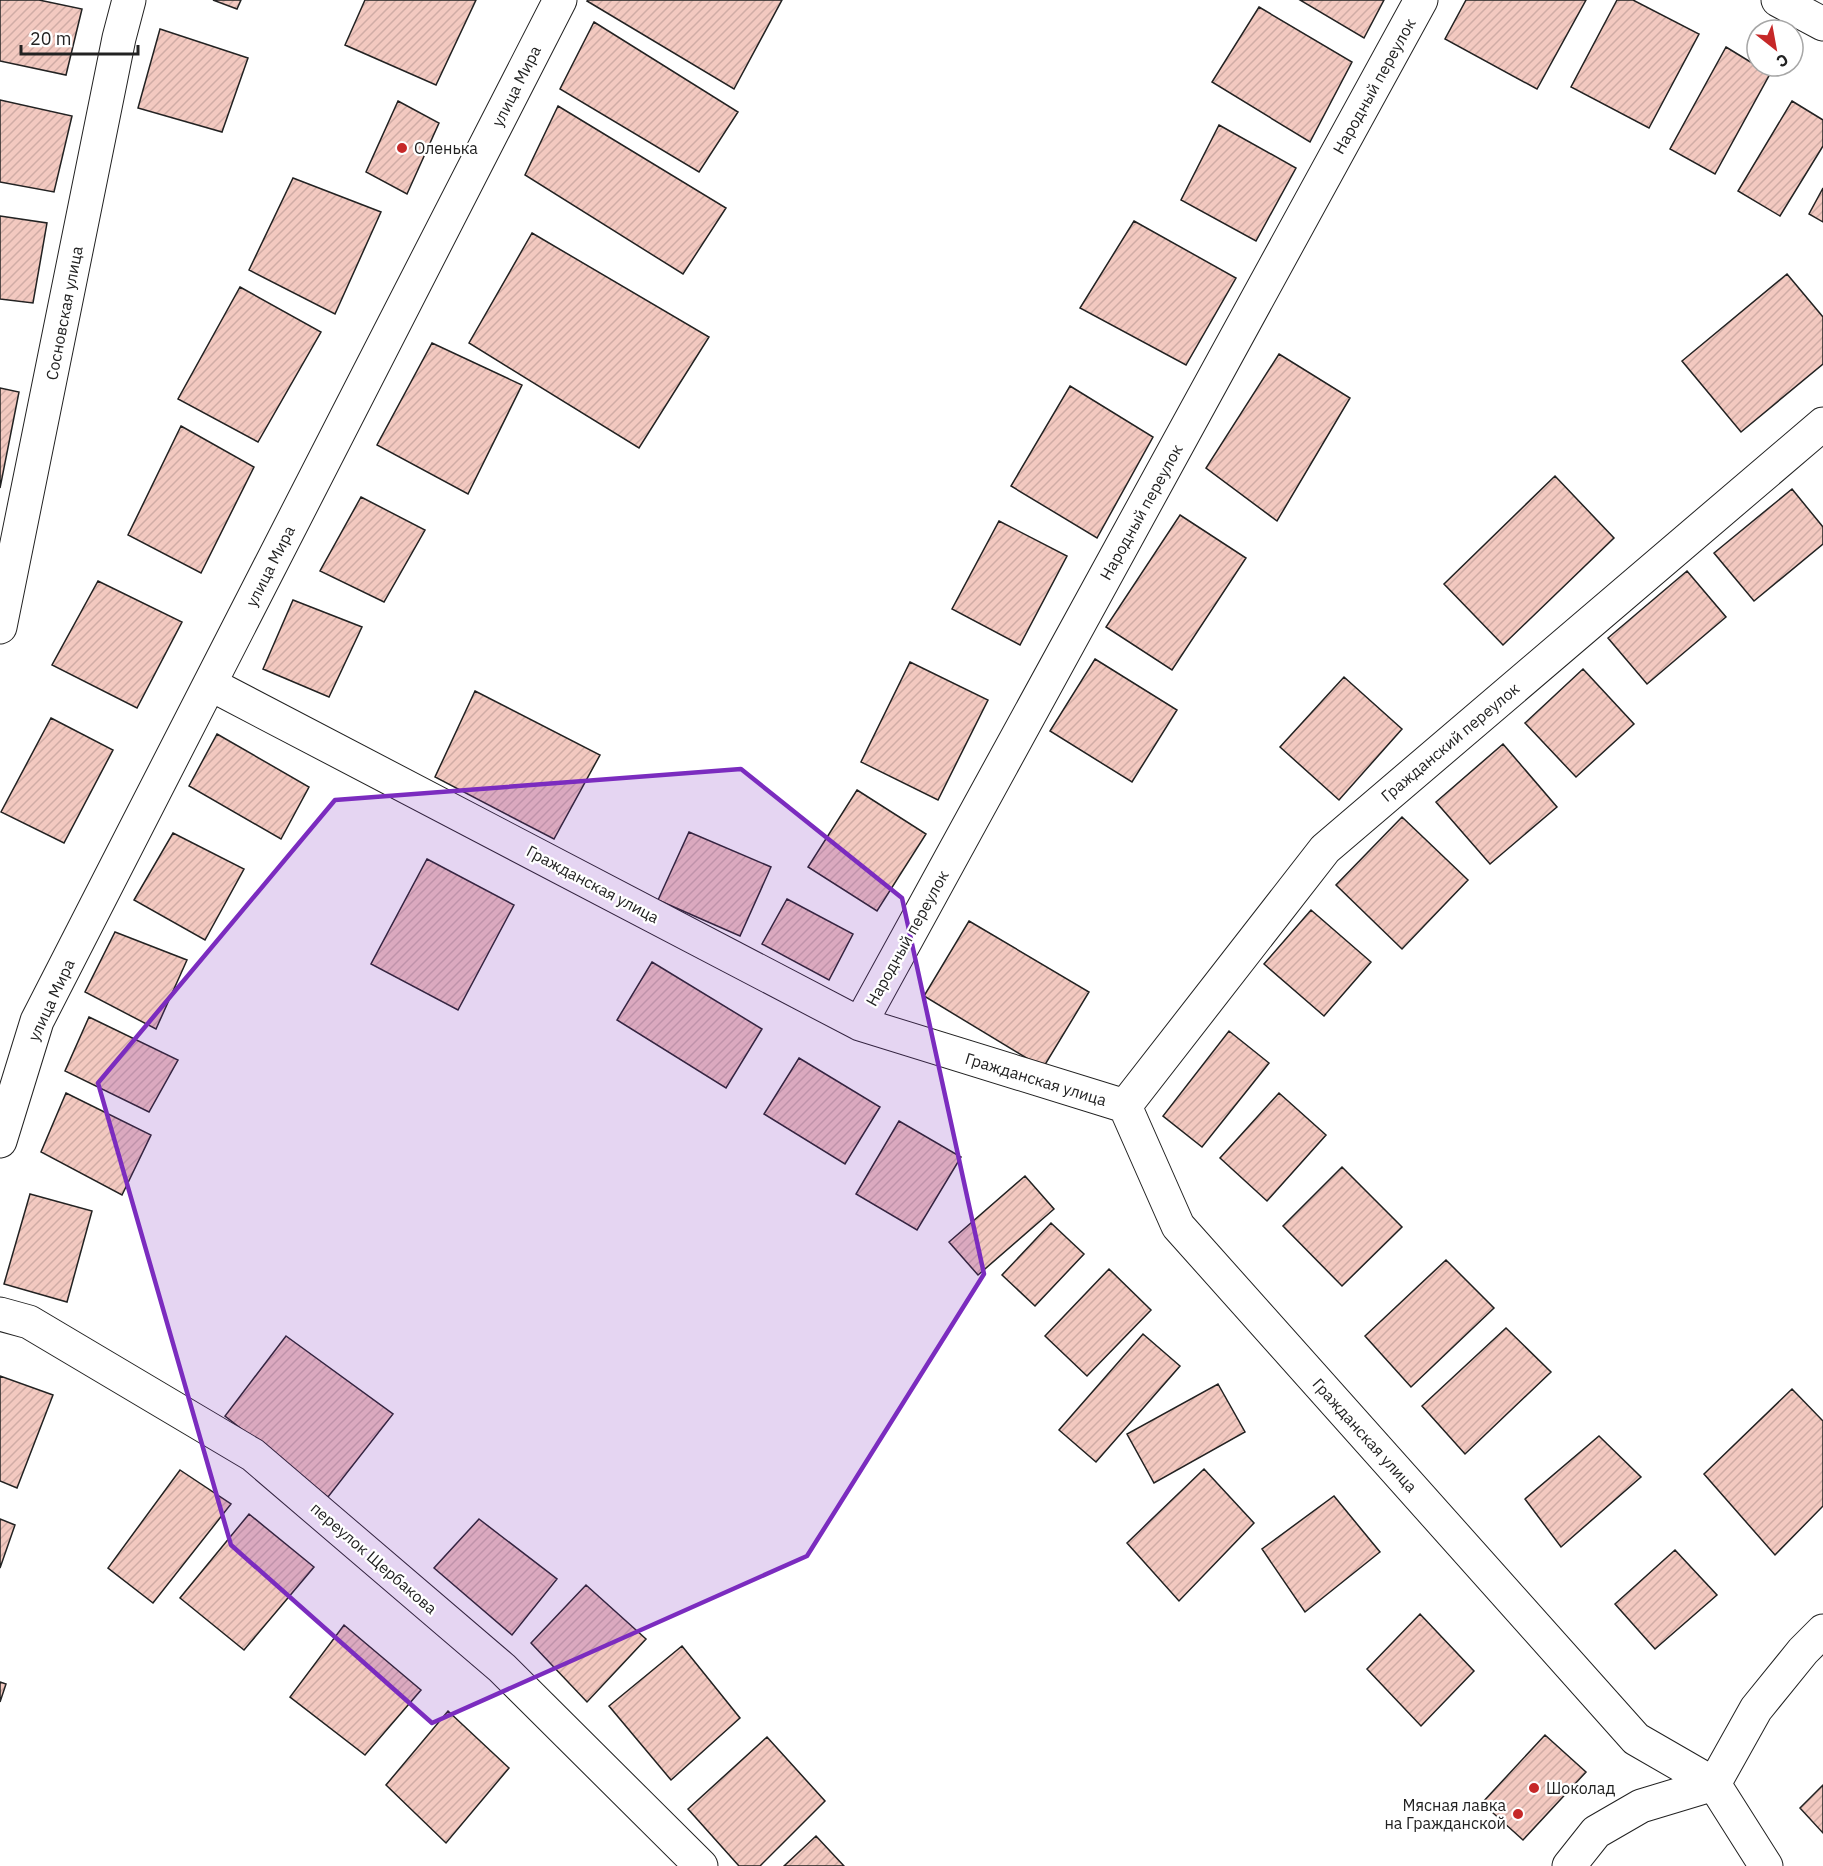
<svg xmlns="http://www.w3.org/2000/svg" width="1823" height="1866" font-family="'IBM Plex Sans',sans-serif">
  <defs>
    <pattern id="building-hatch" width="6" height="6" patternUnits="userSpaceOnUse" patternTransform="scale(1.5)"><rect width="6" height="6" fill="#f3c9c0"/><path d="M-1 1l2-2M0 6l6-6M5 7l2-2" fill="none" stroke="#d0aca5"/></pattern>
  </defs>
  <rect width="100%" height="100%" fill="#fff"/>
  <path fill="url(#building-hatch)" stroke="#222" stroke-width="1.5" d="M0,0H39L82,9L66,75L0,61Z
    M213,0H241L237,9Z
    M365,0H476L436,85L345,45Z
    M588,0H782L734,89L587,1Z
    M1300,0H1384L1364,38Z
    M1466,0H1586L1537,89L1445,39Z
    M1617,0H1633L1699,34L1649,128L1571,87Z
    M1259,7L1352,62L1310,142L1212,82Z
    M594,22L738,112L699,172L560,89Z
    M160,29L248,58L222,132L138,108Z
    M1726,47L1757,66L1771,72L1715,174L1670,149Z
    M0,100L72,116L54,192L0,182Z
    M398,101L439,123L407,194L366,172Z
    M1792,101L1823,120V146L1780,216L1738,191Z
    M558,106L726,208L683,274L525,175Z
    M1219,125L1296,168L1256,241L1181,200Z
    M293,178L381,212L335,314L249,270Z
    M1823,188V222L1809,214Z
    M0,216L47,223L33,303L0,299Z
    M1134,221L1236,278L1186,365L1080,308Z
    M532,233L709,337L639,448L469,343Z
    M1787,274L1823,317V364L1741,432L1682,361Z
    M240,287L321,332L258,442L178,399Z
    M432,343L522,385L468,494L377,445Z
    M1279,354L1350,398L1277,521L1206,468Z
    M1070,386L1153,437L1097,538L1011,486Z
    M0,388L19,392L0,488Z
    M181,426L254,467L201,573L128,535Z
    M1555,476L1614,538L1503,645L1444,584Z
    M1792,489L1823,527V544L1754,601L1714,553Z
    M361,497L425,530L384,602L320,571Z
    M1180,515L1246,558L1172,670L1106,627Z
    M999,521L1067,556L1020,645L952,609Z
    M1687,571L1726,617L1647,684L1608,638Z
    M98,581L182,622L137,708L52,665Z
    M293,600L362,627L329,697L263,669Z
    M1095,659L1177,710L1132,782L1050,731Z
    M910,662L988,700L938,800L861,762Z
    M1583,669L1634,724L1576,777L1525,723Z
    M1344,677L1402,729L1339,800L1280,747Z
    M475,691L600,755L554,839L435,777Z
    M51,718L113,750L64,843L1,812Z
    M217,734L309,787L281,839L189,786Z
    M1503,744L1557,807L1490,864L1436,802Z
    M857,790L926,834L877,911L808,867Z
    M1402,817L1468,880L1402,949L1336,885Z
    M689,832L771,867L740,936L658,900Z
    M173,833L244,869L205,940L134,900Z
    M427,859L514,905L458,1010L371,964Z
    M787,899L853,934L829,980L762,944Z
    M1311,910L1371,962L1324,1016L1264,964Z
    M969,921L1089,992L1043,1068L924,996Z
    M115,932L187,960L156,1029L85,992Z
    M652,962L762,1029L726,1088L617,1020Z
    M89,1017L178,1060L149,1112L65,1071Z
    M1229,1031L1269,1063L1202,1147L1163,1116Z
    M799,1058L880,1107L845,1164L764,1114Z
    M66,1093L151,1135L122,1195L41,1152Z
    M1279,1093L1326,1135L1267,1201L1220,1158Z
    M899,1121L961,1157L917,1230L856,1194Z
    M1342,1167L1402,1227L1342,1286L1283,1226Z
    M1025,1176L1054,1209L978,1275L949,1242Z
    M30,1194L92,1211L67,1302L4,1284Z
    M1051,1223L1084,1254L1035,1306L1002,1275Z
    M1446,1260L1494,1308L1411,1387L1365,1336Z
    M1109,1269L1151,1310L1087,1376L1045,1336Z
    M1506,1328L1551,1372L1465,1454L1422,1406Z
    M1143,1334L1180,1366L1096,1462L1059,1430Z
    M286,1336L393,1414L328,1497L225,1416Z
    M0,1376L53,1395L17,1488L0,1481Z
    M1218,1384L1245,1432L1154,1483L1127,1434Z
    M1792,1389L1823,1421V1506L1775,1555L1704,1474Z
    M1599,1436L1641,1477L1561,1547L1525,1499Z
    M1204,1469L1254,1523L1179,1601L1127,1543Z
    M180,1470L231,1504L153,1603L108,1568Z
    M1334,1496L1380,1552L1305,1612L1262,1549Z
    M249,1514L314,1567L244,1650L180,1598Z
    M0,1519L15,1525L0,1568Z
    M479,1519L557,1579L512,1635L434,1568Z
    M1675,1550L1717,1595L1655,1649L1615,1604Z
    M586,1585L646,1639L587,1702L531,1643Z
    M1420,1614L1474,1671L1421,1726L1367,1669Z
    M344,1625L421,1690L365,1755L290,1697Z
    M682,1646L740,1718L671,1780L609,1706Z
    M0,1682L6,1684L0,1702Z
    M448,1711L509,1768L446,1843L386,1785Z
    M1545,1735L1586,1772L1523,1840L1482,1803Z
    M767,1737L825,1801L760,1866H739L688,1809Z
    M1823,1785V1833L1800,1808Z
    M816,1836L844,1866H784Z"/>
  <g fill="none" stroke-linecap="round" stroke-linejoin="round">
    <g stroke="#222" stroke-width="35">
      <path id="minor" d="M1778,0L1823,24
        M0,627L119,38L129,0
        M210,684L860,1024L1125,1106L1178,1226L1636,1739L1714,1784
        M860,1024L1421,0
        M1125,1106L1325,849L1823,424
        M0,1141L37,1021L560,0
        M0,1314L29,1322L253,1455L502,1668L701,1866
        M1569,1866L1596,1832L1641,1806L1714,1784"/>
    </g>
    <g stroke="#222" stroke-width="35">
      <path id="tertiary" d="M1766,1866L1714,1784L1756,1709L1803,1651L1823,1631"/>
    </g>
    <use href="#minor" stroke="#fff" stroke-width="33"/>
    <use href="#tertiary" stroke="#fff" stroke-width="33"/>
  </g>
  <path fill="#7b2cbf" fill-opacity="0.2" stroke="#7b2cbf" stroke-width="4.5" stroke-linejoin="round" d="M741,769L902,898L984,1274L807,1556L432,1723L231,1545L98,1083L335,800Z"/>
  <g fill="#c62828" stroke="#fff" stroke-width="2">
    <circle cx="402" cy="148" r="6"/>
    <circle cx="1534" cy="1788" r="6"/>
    <circle cx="1518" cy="1814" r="6"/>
  </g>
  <g text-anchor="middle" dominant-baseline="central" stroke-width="4.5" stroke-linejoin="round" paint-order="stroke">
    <g font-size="16" fill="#222" stroke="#fff">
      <text transform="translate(516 86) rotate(-63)">улица Мира</text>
      <text transform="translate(1374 86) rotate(-61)">Народный переулок</text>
      <text transform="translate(64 313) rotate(-79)">Сосновская улица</text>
      <text transform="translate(1141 512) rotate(-61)">Народный переулок</text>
      <text transform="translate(270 566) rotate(-63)">улица Мира</text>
      <text transform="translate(1450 742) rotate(-40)">Гражданский переулок</text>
      <text transform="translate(593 884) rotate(28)">Гражданская улица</text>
      <text transform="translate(907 938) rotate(-61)">Народный переулок</text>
      <text transform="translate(51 1000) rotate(-65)">улица Мира</text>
      <text transform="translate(1036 1079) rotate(17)">Гражданская улица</text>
      <text transform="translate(1365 1435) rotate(48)">Гражданская улица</text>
      <text transform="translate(374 1558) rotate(41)">переулок Щербакова</text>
    </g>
    <g font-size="16" fill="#222" stroke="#fff" text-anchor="start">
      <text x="414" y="148">Оленька</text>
      <text x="1546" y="1788">Шоколад</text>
      <text x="1506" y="1805" text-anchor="end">Мясная лавка<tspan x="1506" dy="18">на Гражданской</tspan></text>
    </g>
  </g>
  <g transform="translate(1775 48) rotate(149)"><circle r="28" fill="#ffffff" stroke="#a7a7a7" stroke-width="1.5"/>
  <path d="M0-4.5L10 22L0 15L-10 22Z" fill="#c62828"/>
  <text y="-9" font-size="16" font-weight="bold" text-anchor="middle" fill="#222222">С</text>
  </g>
  <path d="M21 45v9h117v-9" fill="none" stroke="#222222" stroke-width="3"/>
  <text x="30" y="45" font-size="18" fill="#222222" stroke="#ffffff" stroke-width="4.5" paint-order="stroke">20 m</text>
</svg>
